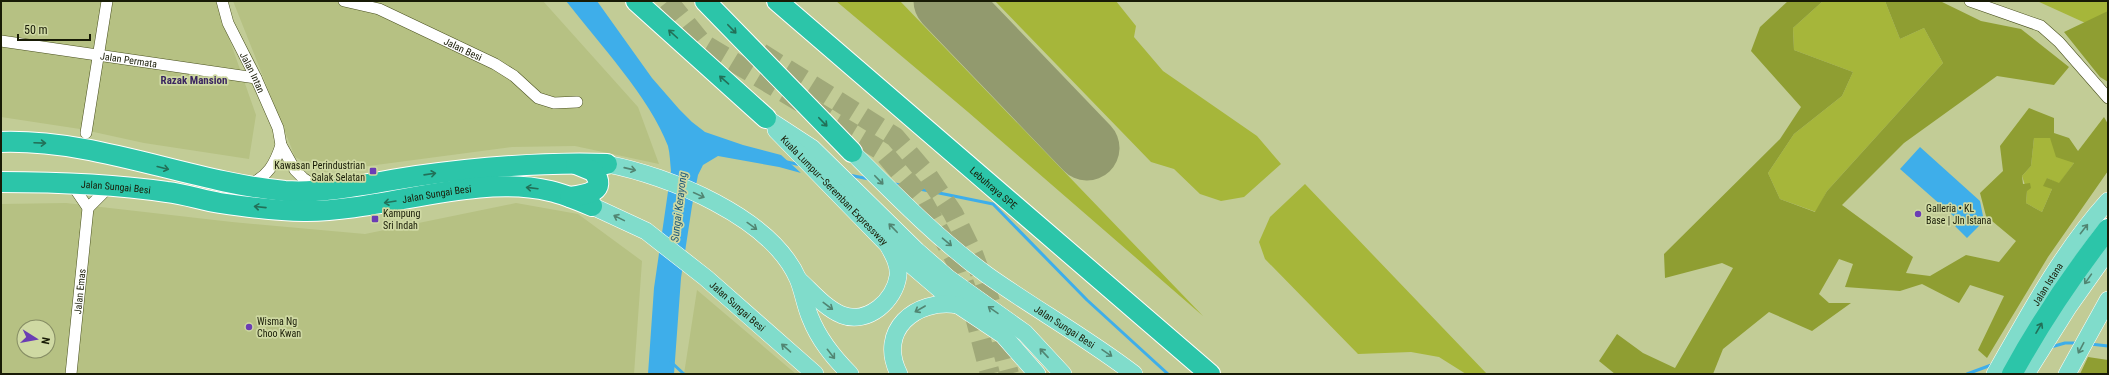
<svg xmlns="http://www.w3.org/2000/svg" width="2109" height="375" font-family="'Roboto Condensed',sans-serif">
  <rect width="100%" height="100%" fill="#c2cc96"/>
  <path fill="#b6c183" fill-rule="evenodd" d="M1,1H216L256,115L249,159L144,143L80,129L1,117Z
    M233,1H543L638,107L659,164L575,146L512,147L323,172L295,157Z
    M66,203L232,222L365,234L516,203L578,214L642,261L634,374H1V204ZM24,327H48V351H24Z
    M697,290L796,374H684Z"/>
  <path fill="#a6b63a" d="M836,1H900L1203,316L968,112Z
    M995,1H1116L1136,26L1134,37L1163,71L1257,136L1281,164L1244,197L1221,201L1200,194L1174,169L1151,162Z
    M1823,1H1885L1900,39L1924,28L1943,63L1827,191L1816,212L1780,199L1768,173L1794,134L1842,96L1853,72L1794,50L1793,28Z
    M2037,1H2108V30L2103,31Z
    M2034,138H2050L2074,163L2059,184L2047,178L2052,189L2042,212L2026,203L2027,191L2022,176L2031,166Z
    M1305,184L1487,374H1466L1439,357L1411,352L1358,354L1265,259L1259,242L1270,217Z"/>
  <path fill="#8f9e32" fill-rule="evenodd" d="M1788,1H1823L1793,28L1794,50L1853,72L1842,96L1794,134L1768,173L1780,199L1815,212L1827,191L1943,63L1924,28L1900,39L1885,1H1940L1981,21L2021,29L2069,67L2054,85L1997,76L1904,143L1842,205L1913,257L1906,273L1930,276L1966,255L1999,262L2016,241L1986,216L1980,193L2003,171L2000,146L2029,108L2054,118V133L2069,138L2078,151L2104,117L2108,124V171L2048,257L1987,358L1978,350L2004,296L1970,285L1959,303L1922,284L1900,291L1845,287L1853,264L1839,259L1819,294L1829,303H1851L1812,331L1769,312L1723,349L1713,374H1615L1599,361L1617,334L1643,353L1675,368L1733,268L1722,263L1665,278L1664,254L1780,139L1801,107L1751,51L1760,27ZM2034,138H2050L2056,157L2074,163L2059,183L2047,178L2043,186L2052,189L2042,212L2026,203L2027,191L2031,188L2030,183L2023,184L2022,176L2031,166Z
    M2108,11V82L2100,77L2064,32Z
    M2088,357L2108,360V374H2080Z"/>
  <path fill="#3eaeea" d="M566,1H597L652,78L679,109L692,122L705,132L743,145L781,155L801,173L779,167L718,156L703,165L698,175L692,206L681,278L674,374H648L654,288L671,171C670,162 670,154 668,146C650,98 598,42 566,1Z
    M1920,147L1980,201L1984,221L1967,238L1955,226L1959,221L1900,169Z"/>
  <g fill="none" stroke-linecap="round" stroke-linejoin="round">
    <path stroke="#3eaeea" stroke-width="3" d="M787,162L801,165
      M849,175L869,179
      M895,184L993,204L1087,300L1168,374
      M2090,344L2108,346
      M2051,347L2065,343H2079
      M671,362L684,374
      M1967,374L1994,364"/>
    <path stroke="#929a6e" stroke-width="65" d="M946,1L1087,148"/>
    <path stroke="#a0a979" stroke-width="20" stroke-dasharray="20 10" stroke-linecap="butt" d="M668,1L702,43L882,151L920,196L957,263L973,309L990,374
      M761,53L895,137L928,176L953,213L974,256L989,298L1009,374"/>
    <g stroke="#49501e" stroke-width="12">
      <g id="minor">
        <path id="s1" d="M222,1L228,23L256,78L278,128L281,145L295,170L303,178L319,189"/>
        <path id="s2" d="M344,1L379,9L495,64L514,76L538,98L554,103L577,102"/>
        <path d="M1970,1L2041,26L2059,42L2108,98"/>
        <path id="s3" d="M1,41L256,78"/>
        <path d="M86,133L107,1"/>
        <path d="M249,185C268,176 275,164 281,145"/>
        <path d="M88,208L110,186"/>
        <path id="s4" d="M71,374L88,208L71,183"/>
      </g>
    </g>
    <g stroke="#fff" stroke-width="18">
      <g id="primary">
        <path d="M766,118L812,148L917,251L948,278L1025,333L1063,374"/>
        <path id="s5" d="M776,130L888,245L958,305L1003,335L1037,374"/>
        <path id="s6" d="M852,152C895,195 938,239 987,275C1035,309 1087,338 1134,374"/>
        <path d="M607,164C669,176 771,217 798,279C803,291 805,305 810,317C819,340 833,357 850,374"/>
        <path id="s7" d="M592,206L646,231L706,278L815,374"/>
        <path d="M799,280C812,292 825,308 842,315C868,325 895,300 898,276C899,265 894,256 889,247"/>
        <path d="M899,374C877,331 915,298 958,305"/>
        <path id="s8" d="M1995,374C2029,314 2062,252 2108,201"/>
        <path d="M2026,374L2069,306L2108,251"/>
        <path d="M2067,374L2108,300"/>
      </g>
    </g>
    <g stroke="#fff" stroke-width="22">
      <g id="motorway">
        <path d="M636,1L766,118"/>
        <path d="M705,1L852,152"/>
        <path id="s9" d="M777,1L1210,374"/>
        <path d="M1,142C98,139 189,182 285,191C327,194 375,182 417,176C480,167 543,162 607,164"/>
        <path id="s10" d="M1,182C56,182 112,184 167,192C185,194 202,200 220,203C247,207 276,211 304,211C382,212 474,173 550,191C564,194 578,200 592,206"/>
        <path d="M570,197C585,195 609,192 593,171L576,164"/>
        <path d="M2012,374C2040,323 2072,275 2108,229"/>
      </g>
    </g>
    <use href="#minor" stroke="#fff" stroke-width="11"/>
    <use href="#primary" stroke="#80dccb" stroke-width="17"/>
    <use href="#motorway" stroke="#2cc5a9" stroke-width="20"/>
  </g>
  <defs><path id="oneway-shaft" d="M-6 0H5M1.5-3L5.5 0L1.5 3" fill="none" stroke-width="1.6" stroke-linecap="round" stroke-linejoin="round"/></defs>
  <g stroke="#227058">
    <use href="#oneway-shaft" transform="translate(732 29) rotate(46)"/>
    <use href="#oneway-shaft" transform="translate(673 34) rotate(-138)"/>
    <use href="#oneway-shaft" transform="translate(724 80) rotate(-139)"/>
    <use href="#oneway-shaft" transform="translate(823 122) rotate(46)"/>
    <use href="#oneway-shaft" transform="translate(40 143) rotate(2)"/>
    <use href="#oneway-shaft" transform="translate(163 168) rotate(14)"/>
    <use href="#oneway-shaft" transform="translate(430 174) rotate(-8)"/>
    <use href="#oneway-shaft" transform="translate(532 188) rotate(-173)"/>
    <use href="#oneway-shaft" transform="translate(390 202) rotate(171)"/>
    <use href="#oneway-shaft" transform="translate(260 207) rotate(-174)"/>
    <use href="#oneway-shaft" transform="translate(2039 328) rotate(-60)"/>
  </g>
  <g stroke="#518572">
    <use href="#oneway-shaft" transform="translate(630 169) rotate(13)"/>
    <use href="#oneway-shaft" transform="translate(879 180) rotate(46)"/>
    <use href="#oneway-shaft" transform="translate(699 195) rotate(25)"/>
    <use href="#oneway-shaft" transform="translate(619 218) rotate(-154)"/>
    <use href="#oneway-shaft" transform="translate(752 226) rotate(36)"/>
    <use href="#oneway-shaft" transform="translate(893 228) rotate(-134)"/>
    <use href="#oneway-shaft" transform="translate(2084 229) rotate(-52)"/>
    <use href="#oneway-shaft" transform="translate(947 242) rotate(40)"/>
    <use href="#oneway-shaft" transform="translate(2088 279) rotate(125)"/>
    <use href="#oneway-shaft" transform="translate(828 306) rotate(37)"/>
    <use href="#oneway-shaft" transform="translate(920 309) rotate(150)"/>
    <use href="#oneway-shaft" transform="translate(993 310) rotate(-145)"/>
    <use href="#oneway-shaft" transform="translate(786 348) rotate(-139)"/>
    <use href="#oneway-shaft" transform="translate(2081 348) rotate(118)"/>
    <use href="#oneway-shaft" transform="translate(1044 353) rotate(-133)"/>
    <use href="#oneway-shaft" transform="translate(1107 353) rotate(34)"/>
    <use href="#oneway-shaft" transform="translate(831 354) rotate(52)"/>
  </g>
  <g fill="#6b3db4" stroke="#cfd9a3" stroke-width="1.5">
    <rect x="369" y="167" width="8" height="8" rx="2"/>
    <circle cx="1918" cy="214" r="4"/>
    <rect x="371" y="215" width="8" height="8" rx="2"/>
    <circle cx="249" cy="327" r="4"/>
  </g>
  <g text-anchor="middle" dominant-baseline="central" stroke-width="3.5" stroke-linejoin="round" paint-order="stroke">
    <g font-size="10" fill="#181b06" stroke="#cfd9a3">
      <text stroke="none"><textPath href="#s2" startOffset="129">Jalan Besi</textPath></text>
      <text stroke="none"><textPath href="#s3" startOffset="129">Jalan Permata</textPath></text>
      <text stroke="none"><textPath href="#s1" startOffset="78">Jalan Intan</textPath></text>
      <text stroke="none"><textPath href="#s10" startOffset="115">Jalan Sungai Besi</textPath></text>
      <text stroke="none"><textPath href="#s9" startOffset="286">Lebuhraya SPE</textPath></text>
      <text stroke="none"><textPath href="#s5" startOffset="84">Kuala Lumpur–Seremban Expressway</textPath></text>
      <text stroke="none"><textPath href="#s10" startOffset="439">Jalan Sungai Besi</textPath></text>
      <text stroke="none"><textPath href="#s8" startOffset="104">Jalan Istana</textPath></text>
      <text stroke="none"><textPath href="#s4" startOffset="83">Jalan Emas</textPath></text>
      <text stroke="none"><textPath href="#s7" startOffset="178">Jalan Sungai Besi</textPath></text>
      <text stroke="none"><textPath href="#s6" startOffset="276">Jalan Sungai Besi</textPath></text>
    </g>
    <g font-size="10" fill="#181b06" stroke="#cfd9a3" text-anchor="start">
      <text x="365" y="165" text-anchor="end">Kawasan Perindustrian<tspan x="365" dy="12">Salak Selatan</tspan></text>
      <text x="1926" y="208">Galleria • KL<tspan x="1926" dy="12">Base | Jln Istana</tspan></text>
      <text x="383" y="213">Kampung<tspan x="383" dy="12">Sri Indah</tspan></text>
      <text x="257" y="321">Wisma Ng<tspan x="257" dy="12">Choo Kwan</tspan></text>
    </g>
    <g font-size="11" font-weight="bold" fill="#3b2761" stroke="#cfd9a3">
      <text x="194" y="80">Razak Mansion</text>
    </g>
    <g font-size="11" font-style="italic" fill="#245c7b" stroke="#cfd9a3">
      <text transform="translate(679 207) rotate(-83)">Sungai Kerayong</text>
    </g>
  </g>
  <rect width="2109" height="375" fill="none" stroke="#181b06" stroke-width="4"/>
  <g transform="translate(36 339) rotate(101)"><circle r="19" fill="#cfd9a3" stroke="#868d64"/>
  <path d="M0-3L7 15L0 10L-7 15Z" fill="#6b3db4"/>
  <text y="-6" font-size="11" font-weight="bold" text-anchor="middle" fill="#181b06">N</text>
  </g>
  <path d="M18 34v6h72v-6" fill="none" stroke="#181b06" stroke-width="2"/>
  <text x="24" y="34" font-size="12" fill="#181b06" stroke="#cfd9a3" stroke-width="3" paint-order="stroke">50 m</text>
</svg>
